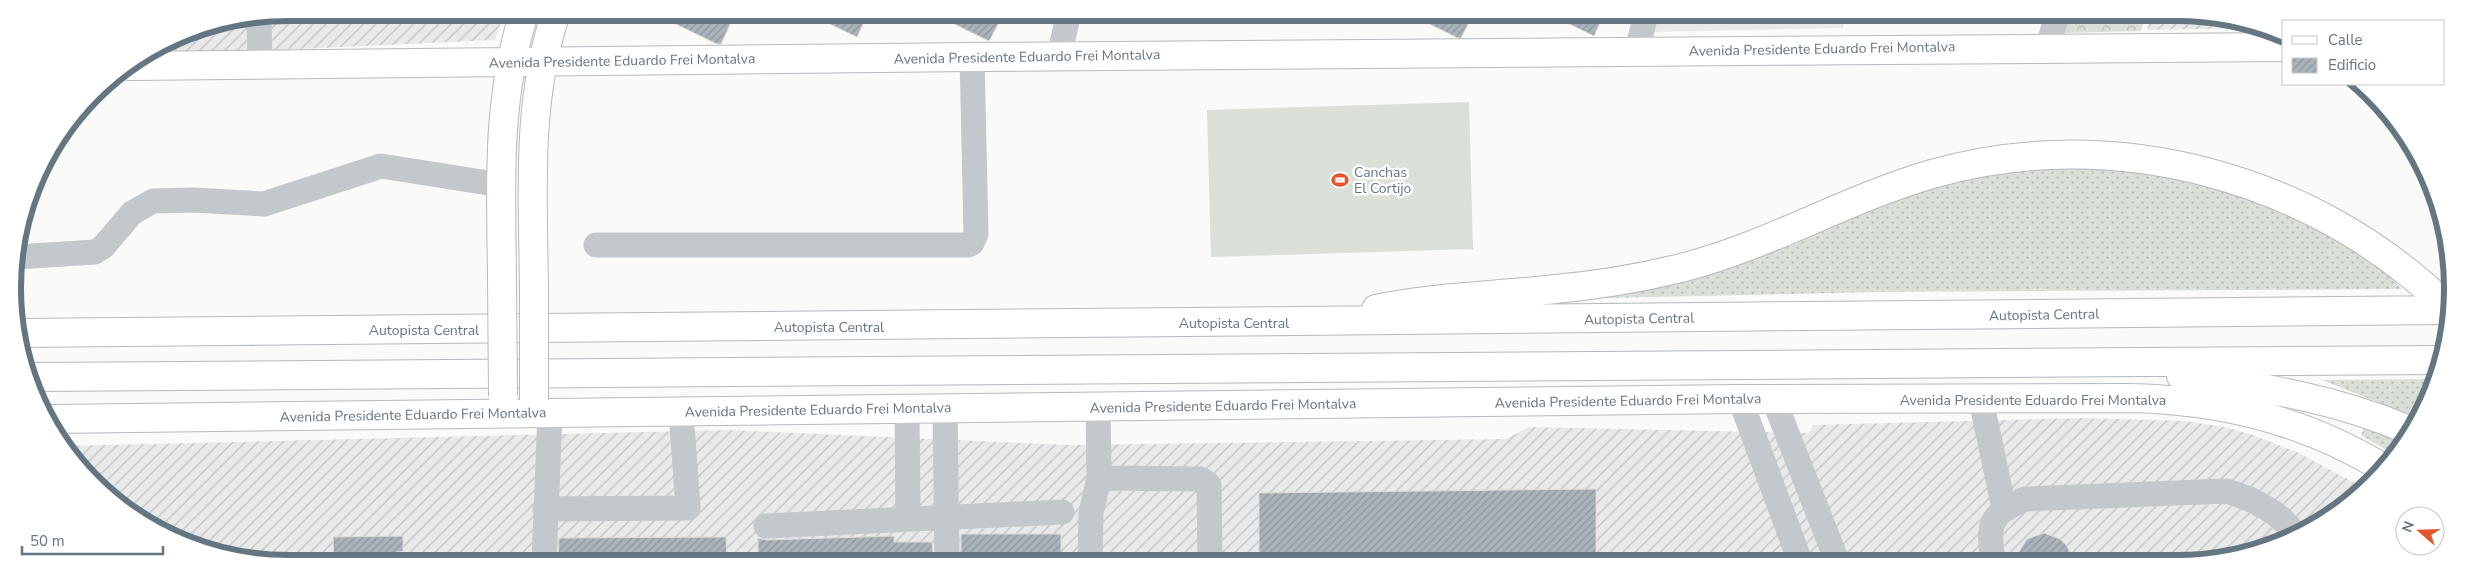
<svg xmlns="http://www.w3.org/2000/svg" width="2465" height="576" font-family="'Nunito Sans',sans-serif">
  <defs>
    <pattern id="industrial-furrows" width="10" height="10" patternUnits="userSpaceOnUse" patternTransform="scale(1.25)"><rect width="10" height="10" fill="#e8e9e9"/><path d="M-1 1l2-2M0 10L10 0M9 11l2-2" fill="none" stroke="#c0c1c2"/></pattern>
    <pattern id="grass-dots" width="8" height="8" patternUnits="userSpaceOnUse" patternTransform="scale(1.25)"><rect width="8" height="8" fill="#dadfd7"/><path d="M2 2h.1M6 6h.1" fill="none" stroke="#b4b9b4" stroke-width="1.8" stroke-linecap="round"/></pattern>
    <pattern id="forest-crowns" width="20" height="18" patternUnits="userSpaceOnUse" patternTransform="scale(1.25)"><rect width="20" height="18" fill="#dadfd7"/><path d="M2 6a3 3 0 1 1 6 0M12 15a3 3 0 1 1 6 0" fill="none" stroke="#b4b9b4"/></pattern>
    <pattern id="building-hatch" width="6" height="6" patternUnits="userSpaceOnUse" patternTransform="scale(1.25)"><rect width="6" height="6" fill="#aab3b9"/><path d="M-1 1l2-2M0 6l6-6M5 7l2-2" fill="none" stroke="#8e969c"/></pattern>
  </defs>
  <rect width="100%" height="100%" fill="#fafaf8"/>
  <path fill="#e8e9e9" d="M1656,14H1845L1843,28L1652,32Z"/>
  <path fill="url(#industrial-furrows)" d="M288,13H504L495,40L146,56L183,33Z
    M2151,15H2213L2251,28L2147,30Z
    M2082,418L2184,421L2225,427L2253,435L2299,453L2364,488L2299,535L2213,561H252L151,527L70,456L65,446L728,430L1069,445L1506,439L1529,427L1809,433L1813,425Z"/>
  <path fill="url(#grass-dots)" d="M2093,168C2137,173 2185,177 2228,190C2290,209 2357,241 2402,289L1877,292L1604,298L1672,282L1919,191L1977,177L2039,169Z
    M2433,379L2424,410L2418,418L2322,380Z
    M2367,420L2405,436L2393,454L2361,435Z"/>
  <path fill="url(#forest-crowns)" d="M2069,15H2145L2141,31L2063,33Z"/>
  <path fill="#dadfd7" d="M1469,102L1473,249L1211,257L1207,110Z"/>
  <path fill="url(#building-hatch)" stroke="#dcdcda" d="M653,13H723L733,18L721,44H717Z
    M807,13H868L857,37Z
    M932,13H1004L989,41Z
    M1409,14H1473L1461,38H1458Z
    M1549,14H1604L1594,36Z
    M1596,489V561H1259V493Z
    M2044,533L2060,539L2067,546L2073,561H2013L2027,539Z
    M961,534H1061V561H961Z
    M403,536V551L396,552V561H334L333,537Z
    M894,536V542H932L933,561H758V538L767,540Z
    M726,537L727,561H558L559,538Z"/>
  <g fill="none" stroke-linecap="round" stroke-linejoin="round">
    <g stroke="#b5babe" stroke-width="30">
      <path id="major" d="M130,66L972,57L2284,47
        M502,278C501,186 496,102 524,13
        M534,289C533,197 526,101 556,13
        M51,419L1740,399L2131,398C2220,400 2307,421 2383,468"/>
    </g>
    <g stroke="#b4b9bd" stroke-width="30">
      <path id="highway" d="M1376,309C1432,297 1489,296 1546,290C1591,286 1637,279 1681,268C1768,246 1846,199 1932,174C2113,122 2316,177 2449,309
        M19,333L2449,310
        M2181,376C2263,387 2333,398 2409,430
        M31,377L2439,360"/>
    </g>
    <path stroke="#bbbfc2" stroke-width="3" stroke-dasharray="2.5 2.5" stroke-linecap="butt" d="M2102,15V25"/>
    <path stroke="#c3c8cc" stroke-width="25" d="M259,18L260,63
      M2048,47L2057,15
      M1637,51L1646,14
      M1059,56L1069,13
      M596,245H968L972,243L976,234L972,57
      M16,257L95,252L103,247L132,213L153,201L193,200L264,204L381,166L501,185
      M1740,399L1800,561
      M1774,400L1837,561
      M1981,400L2004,508
      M907,409L908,519
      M945,409L947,561
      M1099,478L1201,479L1209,485L1210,561
      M545,509L688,508L681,411
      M766,526L1062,512
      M544,561L550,414
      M1090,561L1091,513L1099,478L1098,407
      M1993,561C1988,524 1988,515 2025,499L2226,491C2252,498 2282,513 2296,536"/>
    <use href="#major" stroke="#fff" stroke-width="28"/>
    <use href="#highway" stroke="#fff" stroke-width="28"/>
    <g stroke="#b5babe" stroke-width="30" stroke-linecap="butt">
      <path id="major-bridge" d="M502,278L503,396
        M534,289V400"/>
    </g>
    <use href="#major-bridge" stroke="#fff" stroke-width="28"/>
  </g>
  <defs>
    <g id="stadium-bare" transform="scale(1.35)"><path d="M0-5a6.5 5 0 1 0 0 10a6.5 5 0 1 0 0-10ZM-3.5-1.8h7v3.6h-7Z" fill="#e4572e" stroke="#fff" stroke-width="2.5" paint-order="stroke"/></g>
  </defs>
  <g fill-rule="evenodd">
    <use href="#stadium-bare" x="1340" y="180"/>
  </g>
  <g text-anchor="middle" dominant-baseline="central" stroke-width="5" stroke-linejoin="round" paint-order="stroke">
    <g font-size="14" fill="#657683" stroke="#fff">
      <text transform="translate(1822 49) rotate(-1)">Avenida Presidente Eduardo Frei Montalva</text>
      <text transform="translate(1027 57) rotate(-1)">Avenida Presidente Eduardo Frei Montalva</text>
      <text transform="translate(622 61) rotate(-1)">Avenida Presidente Eduardo Frei Montalva</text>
      <text transform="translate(2044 315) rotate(-1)">Autopista Central</text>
      <text transform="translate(1639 319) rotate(-1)">Autopista Central</text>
      <text x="1234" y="323">Autopista Central</text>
      <text x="829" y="327">Autopista Central</text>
      <text x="424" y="330">Autopista Central</text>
      <text x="2033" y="400">Avenida Presidente Eduardo Frei Montalva</text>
      <text transform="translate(1628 401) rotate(-1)">Avenida Presidente Eduardo Frei Montalva</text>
      <text transform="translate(1223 406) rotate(-1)">Avenida Presidente Eduardo Frei Montalva</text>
      <text transform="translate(818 410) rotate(-1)">Avenida Presidente Eduardo Frei Montalva</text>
      <text transform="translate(413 415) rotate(-1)">Avenida Presidente Eduardo Frei Montalva</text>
    </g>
    <g font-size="14" fill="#657683" stroke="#fff" text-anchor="start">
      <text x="1354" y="172">Canchas<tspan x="1354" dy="16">El Cortijo</tspan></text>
    </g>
  </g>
  <path d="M0 0H2465V576H0ZM288 21H2177A267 267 0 0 1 2444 288V288A267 267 0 0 1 2177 555H288A267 267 0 0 1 21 288V288A267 267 0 0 1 288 21Z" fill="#fff" fill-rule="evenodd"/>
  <path fill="none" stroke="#657683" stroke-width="6" d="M288 21H2177A267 267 0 0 1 2444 288V288A267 267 0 0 1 2177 555H288A267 267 0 0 1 21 288V288A267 267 0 0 1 288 21Z"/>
  <rect x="2282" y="20" width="162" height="65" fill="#ffffff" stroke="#c1c8cd"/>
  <rect x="2292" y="36" width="25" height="8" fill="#ffffff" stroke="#c1c8cd"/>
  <text x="2328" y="45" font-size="15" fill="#657683">Calle</text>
  <rect x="2292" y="58" width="25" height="15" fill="url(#building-hatch)" stroke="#c1c8cd"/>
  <text x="2328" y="70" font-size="15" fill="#657683">Edificio</text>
  <g transform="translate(2420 531) rotate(290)"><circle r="24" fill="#ffffff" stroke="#c1c8cd"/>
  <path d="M0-4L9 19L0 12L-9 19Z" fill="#e4572e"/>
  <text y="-8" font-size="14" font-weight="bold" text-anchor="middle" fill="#657683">N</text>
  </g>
  <path d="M22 546v8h141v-8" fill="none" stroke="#657683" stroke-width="2.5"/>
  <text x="30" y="546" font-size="15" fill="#657683" stroke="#ffffff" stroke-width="4" paint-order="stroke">50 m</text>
</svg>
